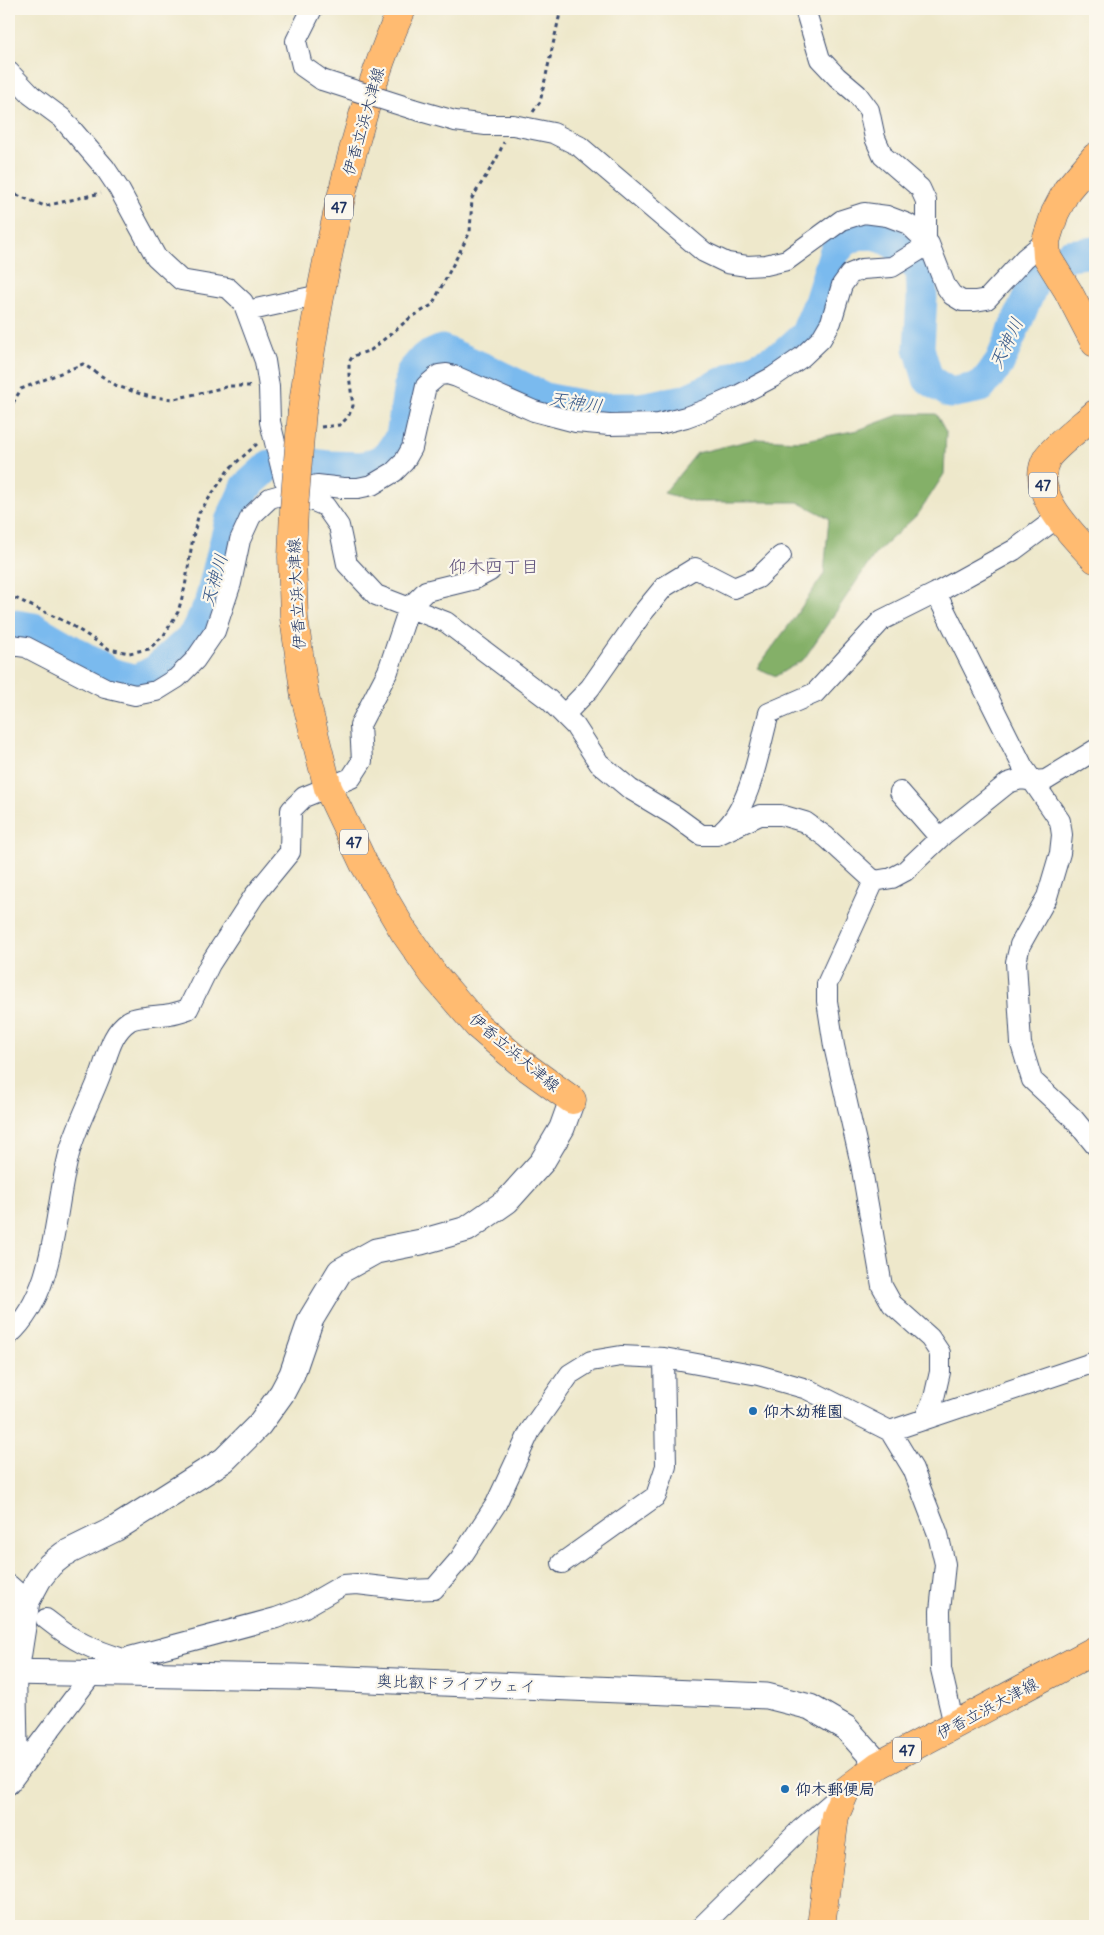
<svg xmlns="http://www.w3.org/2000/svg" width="1104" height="1935" font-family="Delius,'Klee One',sans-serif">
  <rect width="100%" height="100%" fill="#fbf7ec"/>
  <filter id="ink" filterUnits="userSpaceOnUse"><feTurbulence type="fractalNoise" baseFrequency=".02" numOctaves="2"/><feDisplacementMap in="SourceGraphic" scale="10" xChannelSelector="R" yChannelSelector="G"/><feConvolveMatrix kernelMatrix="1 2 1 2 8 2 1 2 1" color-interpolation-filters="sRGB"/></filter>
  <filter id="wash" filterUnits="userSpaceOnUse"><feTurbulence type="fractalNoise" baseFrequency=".0096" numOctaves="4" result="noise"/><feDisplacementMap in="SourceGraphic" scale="20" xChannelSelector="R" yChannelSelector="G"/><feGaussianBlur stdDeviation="1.12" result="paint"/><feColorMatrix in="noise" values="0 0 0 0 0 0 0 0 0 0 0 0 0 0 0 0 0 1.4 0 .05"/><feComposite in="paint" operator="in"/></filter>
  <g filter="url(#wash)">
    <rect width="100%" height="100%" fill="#eee8cb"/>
    <path fill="#84b068" stroke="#507063" d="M901,414H936L946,432L944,474L919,513L875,554L804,659L776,676L757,668L792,621L824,574L829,518L798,502H696L664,493L697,453L756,439L800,441L858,430Z"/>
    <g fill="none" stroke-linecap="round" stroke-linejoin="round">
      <path stroke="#7abaee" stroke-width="31" d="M9,624L34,628L111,673L137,680L157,669L193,636L209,605L230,521L246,487L270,465L291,461L330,466L364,467L386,458L401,436L411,373L424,358L442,350L490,371L545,398L595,408H639L684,400L783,355L805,335L819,302L834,253L844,242L860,233L878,235L895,244L921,271L922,297L919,348L928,379L950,393L981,387L999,364L1035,280L1043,272L1069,255L1095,252"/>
    </g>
  </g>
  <g filter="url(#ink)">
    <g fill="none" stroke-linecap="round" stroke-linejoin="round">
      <g stroke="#3b4b6e" stroke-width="22">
        <path id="minor" d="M312,9L296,41L302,66L322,80
          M9,72L31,95L62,118L105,168L119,189L156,257L181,280L228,288L243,302L265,361L269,387L270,422L284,479L293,492L325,506L339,526L347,564L376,595L446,622L549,700L575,726L599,763L630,789L675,816L701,835H717L760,815H781L805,822L826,837L874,881
          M413,109L455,121L486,125H513L553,133L579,146L704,252L727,263L747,266L766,265L787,260L842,220L864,213L887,216L908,224L929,244L945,285L952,295L962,301H975L987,299L1025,258L1046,241
          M247,311L320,295
          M1057,518L1014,550L936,593L1023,767L1060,821L1062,835L1060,853L1047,897L1020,945L1016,962L1021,1044L1032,1080L1073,1118L1095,1145
          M9,646L11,645L26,647L105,688L135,695L156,691L177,678L195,660L215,631L231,583L240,540L251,516L270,498L317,485L343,488H358L372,485L394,472L404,462L412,448L426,386L439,375L447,374L457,377L534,411L576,422L609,425L659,424L686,417L705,410L739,395L773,377L802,357L821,339L831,322L842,285L850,274L862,269L892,267L918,251L926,241V201L920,188L883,156L875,138L869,110L857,94L837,77L820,59L805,9
          M564,715L590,688L641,615L664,587L695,568L734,588L758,578L781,556
          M900,792L940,838
          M723,831C751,806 759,749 769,713L815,693L882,620L936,593
          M9,1335C57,1291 53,1214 69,1154C76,1127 91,1100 101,1073C108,1055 111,1033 129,1021C137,1016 160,1016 170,1014C176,1013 182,1011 188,1009L210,964L254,896L290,852L291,810L304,797L351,778L362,761L360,725L388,671L409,608L426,591L475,579L490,571
          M924,1420L934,1398L940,1372V1353L930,1338L892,1304L882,1286L861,1164L834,1046L827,1001V984L874,881L892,878L905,871L943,835L1008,783L1021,779L1033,781L1046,780L1095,750
          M890,1431L1095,1362
          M562,1563L656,1496L666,1466L664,1358
          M9,1585L27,1601
          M46,1619C75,1642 91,1649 126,1660
          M16,1672L18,1771
          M122,1674V1663L130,1657L276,1618L303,1608L343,1585L357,1584L409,1590L434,1589L460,1559L496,1504L530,1431L570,1374L591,1361L621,1356L664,1358L758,1375L807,1389L890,1431L913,1469L938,1534L945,1564L940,1611L941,1669L954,1725
          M9,1784L92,1674
          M702,1926L801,1829L843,1793"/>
      </g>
      <g stroke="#3b4b6e" stroke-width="27">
        <path id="tertiary" d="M9,1672L296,1677L767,1696L810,1707L846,1728L879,1765
          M16,1672L27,1601L39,1579L50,1565L64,1554L115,1529L224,1460L259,1425L282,1393L292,1374L311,1319L340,1271L376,1251L421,1242L467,1229L507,1201L542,1162L562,1128L572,1100"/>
      </g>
      <g stroke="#3b4b6e" stroke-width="29">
        <path id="primary" d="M1095,157L1067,190L1055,213L1046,241L1047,257L1068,291L1095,343
          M302,411C313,328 327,251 348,170C362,115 378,60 402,9
          M1095,414C1084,424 1054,447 1047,458C1027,493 1074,536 1095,559
          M294,509L292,557L294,618L305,697L328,788L364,864L404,932L434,975L478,1026L521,1063L572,1100
          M821,1926L835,1816L846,1790L879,1765L1095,1650"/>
      </g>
      <path stroke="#3b4b6e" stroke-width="3" stroke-dasharray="4 4" stroke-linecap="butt" d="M533,112L540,102L561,9
        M9,192L45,206L101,193
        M9,410L21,389L83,364L117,386L150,397L174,399L230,386H251
        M321,427L340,425L348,417L353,406L349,375V362L353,356L371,350L410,318L432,305L470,232L472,198L496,160L504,142
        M15,598L68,623L109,649L129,653L149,649L164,635L178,612L185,587L193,537L199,513L229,469L257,444"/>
      <use href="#minor" stroke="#fff" stroke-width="20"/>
      <use href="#tertiary" stroke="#fff" stroke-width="25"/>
      <use href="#primary" stroke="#ffbb71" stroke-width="28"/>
      <g stroke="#3b4b6e" stroke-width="22" stroke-linecap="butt">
        <path id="minor-bridge" d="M322,80L413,109"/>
      </g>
      <g stroke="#3b4b6e" stroke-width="29" stroke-linecap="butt">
        <path id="primary-bridge" d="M294,509L302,411"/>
      </g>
      <use href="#minor-bridge" stroke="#fff" stroke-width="20"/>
      <use href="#primary-bridge" stroke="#ffbb71" stroke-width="28"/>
    </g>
  </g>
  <g fill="#1f6fb2" stroke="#fbf7ec" stroke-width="2">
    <circle cx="753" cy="1411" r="5"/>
    <circle cx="785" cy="1789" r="5"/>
  </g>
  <g text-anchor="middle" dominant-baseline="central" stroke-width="4.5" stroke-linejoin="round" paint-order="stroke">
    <g fill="#fbf7ec" stroke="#5e6b89" stroke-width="1">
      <rect x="325" y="194.5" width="28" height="25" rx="4"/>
      <rect x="1029" y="472.5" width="28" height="25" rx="4"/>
      <rect x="340" y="829.5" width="28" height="25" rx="4"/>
      <rect x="893" y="1737.5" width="28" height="25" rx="4"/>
    </g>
    <g font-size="15" font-weight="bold" fill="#1b2f5e">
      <text x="339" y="207">47</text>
      <text x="1043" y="485">47</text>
      <text x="354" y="842">47</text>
      <text x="907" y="1750">47</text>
    </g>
    <g font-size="16" fill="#1b2f5e" stroke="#fbf7ec">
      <text transform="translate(363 121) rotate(-74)">伊香立浜大津線</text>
      <text transform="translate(296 594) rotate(-93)">伊香立浜大津線</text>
      <text transform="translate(515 1052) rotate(40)">伊香立浜大津線</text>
      <text transform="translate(456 1683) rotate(2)">奥比叡ドライブウェイ</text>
      <text transform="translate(987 1708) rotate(-28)">伊香立浜大津線</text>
    </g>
    <g font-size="16" font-weight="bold" fill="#1b2f5e" stroke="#fbf7ec" text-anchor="start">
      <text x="763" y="1411">仰木幼稚園</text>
      <text x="795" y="1789">仰木郵便局</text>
    </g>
    <g font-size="18" font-style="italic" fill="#385989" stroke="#fbf7ec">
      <text transform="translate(1006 343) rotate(-64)">天神川</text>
      <text transform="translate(576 402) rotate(9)">天神川</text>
      <text transform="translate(214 580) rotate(-74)">天神川</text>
    </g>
    <g font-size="18" fill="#5e517b" stroke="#fbf7ec">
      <text x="494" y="566">仰木四丁目</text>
    </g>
  </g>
  <rect width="1104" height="1935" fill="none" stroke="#fbf7ec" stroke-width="30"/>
</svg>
